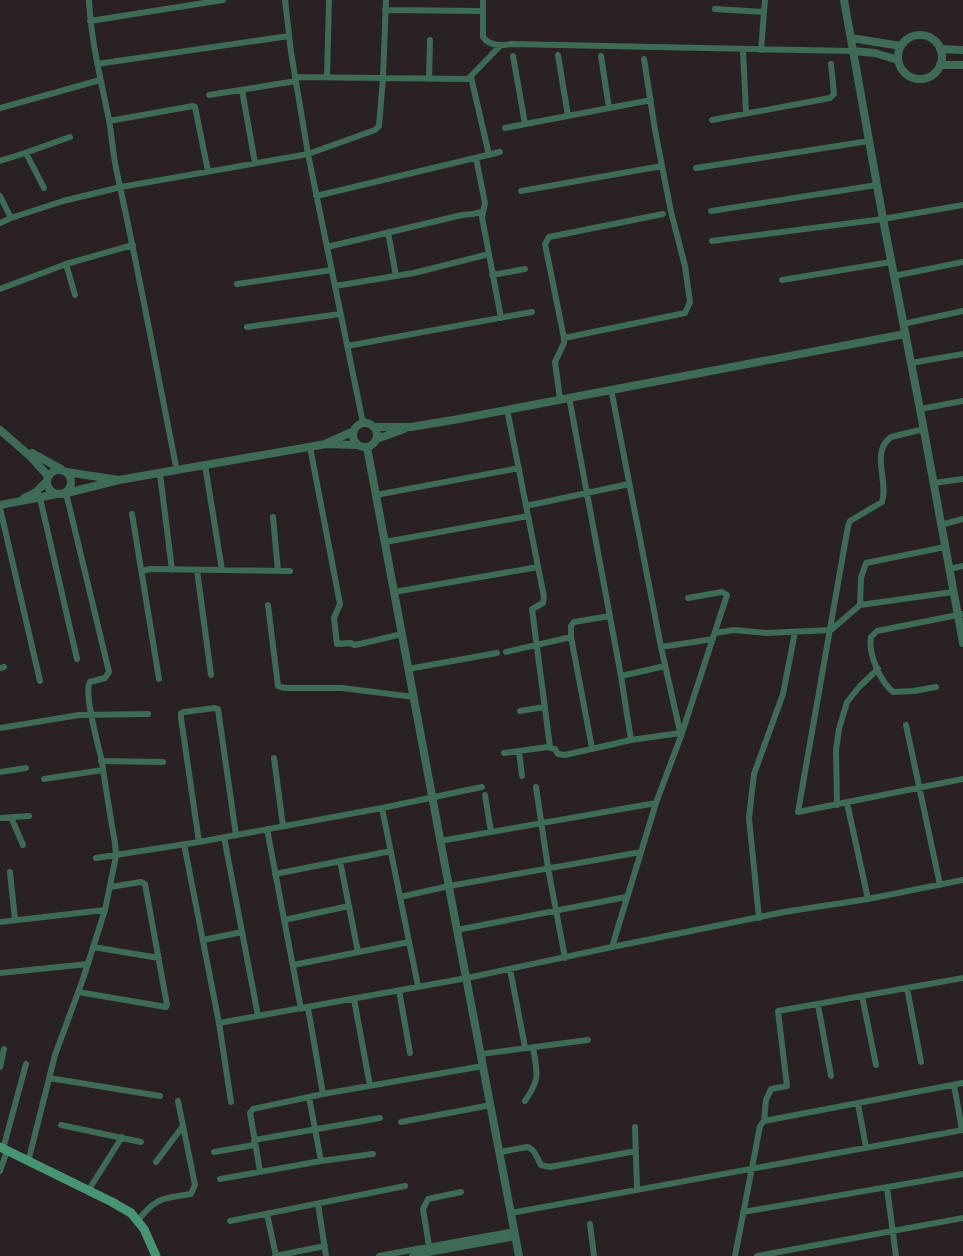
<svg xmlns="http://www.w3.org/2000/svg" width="963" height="1256" font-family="Figtree,sans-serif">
  <rect width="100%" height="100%" fill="#292123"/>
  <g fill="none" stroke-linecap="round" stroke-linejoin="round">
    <path stroke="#3d6b56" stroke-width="6" d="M89,0C91,41 101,80 109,120C112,137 113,155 117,173C139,272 157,372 177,471
      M285,0L291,52L308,154L363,423
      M483,0V37C489,46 501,46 511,44L853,51
      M715,9L764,12
      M385,10L483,11
      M90,21L223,0
      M743,50L746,113
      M761,50L765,0
      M558,55L568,116
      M513,56L525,124
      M601,56L609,108
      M97,64L289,36
      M295,77L468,79L500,46
      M327,77L329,0
      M471,77L489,155
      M429,79L430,40
      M242,90L255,163
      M209,95L296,81
      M0,108L100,80
      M712,120L830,98L834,94L831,64
      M109,121L193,106L195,107L208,171
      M505,128L651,100
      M25,153L70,137
      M476,158L485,203L482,217L501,318
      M0,161L25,153L27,155L44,188
      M696,168L869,141
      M521,191L662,166
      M0,196L11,218
      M316,196L500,152
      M711,211L877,185
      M0,223L11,218L63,201L121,187L308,154L375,130L379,126L383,78L386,0
      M388,232L396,276
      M712,241L883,219L963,205
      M327,247L462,215L473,214L483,211
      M66,264L75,295
      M492,275L525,269
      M894,276L963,262
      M782,280L891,262
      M237,284L332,270
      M335,286L414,273L489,254
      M0,289L66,264L133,245
      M903,324L963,311
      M247,327L340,314
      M564,338L685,313L690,302L685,266L671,212L655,130L644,59
      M347,346L532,312
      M911,363L963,354
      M611,389L661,647L681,736
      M569,397L621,676L631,740
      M560,399L555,362L564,343V338L545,244L549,237L663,214
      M507,409L544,597L543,603L532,609L550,747
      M920,409L963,401
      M924,429L891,437C870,452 889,482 882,502L850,521L848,526L798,812L963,779
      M310,447L340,604L334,618L337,644L351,643L354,645L360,644L402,634
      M205,465L222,570
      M160,474L172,570
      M934,483L963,479
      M376,495L519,468
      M40,498L77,659
      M526,506L629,484
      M0,508L40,681
      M132,514L159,679
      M273,517L278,571
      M941,525L963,519
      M385,542L528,516
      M949,569L963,566
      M197,570L211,675
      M142,571L150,569L290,571
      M394,592L538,567
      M268,605L278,686L285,688H342L414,697
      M860,605L861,578L866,563L945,547
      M715,633L734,630L766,633L831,630L860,605L953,592
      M661,647L713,639
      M506,652L571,637
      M0,668L4,667
      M408,669L497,653
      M621,676L665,666
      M936,687L914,691L893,692C880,681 868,654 871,637L877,631L963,614
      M520,711L544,707
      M906,725L940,885
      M0,728L79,715L148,714
      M592,748L571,637V626L574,622L610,616
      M519,751L522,776
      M504,753L548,747L555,749L558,754L565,755L631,740L680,733
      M274,758L283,826
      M101,761L163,762
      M0,772L26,768
      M44,779L103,770
      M536,787L548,868L565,958
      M485,795L491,832
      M847,803L868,899
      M837,805L836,750L839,729L847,702L859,687L878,669
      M382,808L418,986
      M11,817L23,845
      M0,818L29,816
      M267,829L301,1009
      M224,837L258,1016
      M440,841L656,803
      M199,842L181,718V713L184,712L215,708L218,709L236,835
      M184,844L219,1023L231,1102
      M96,858L199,842L382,808L482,787
      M340,861L358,952
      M10,872L15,920
      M275,874L391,851
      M400,897L449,886L641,852
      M759,918L749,818L754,774L783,694L795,632
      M284,920L349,906
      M0,922L105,910
      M457,930L626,897
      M203,940L242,932
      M93,947L159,958
      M612,947L656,803L681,736L727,595L722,592L688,598
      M293,965L409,942
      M510,969L525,1047
      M0,973L88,964
      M907,988L921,1062
      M399,990L410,1053
      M78,992L166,1007L167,1005L145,884L141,882L110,887
      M862,996L876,1065
      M354,999L370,1086
      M818,1005L831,1076
      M308,1008L323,1094
      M219,1023L467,978L612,947L784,912L868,899L963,880
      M481,1054L588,1040
      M0,1067L4,1049
      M49,1078L160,1096
      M954,1085L962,1130
      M309,1097L321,1161
      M525,1101C541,1078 537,1073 533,1047
      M858,1104L866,1147
      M764,1121L963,1083
      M401,1122L491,1105
      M61,1125L141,1142
      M635,1127L637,1189
      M254,1140L380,1118
      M3,1149L26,1064
      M214,1152L254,1145
      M500,1152L527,1147C535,1149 537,1158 541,1165L550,1167L636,1151
      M28,1162L55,1055L83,979L105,910L116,856L115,843C110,816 106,789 102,762C99,747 83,693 90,682L105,678L109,672L66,493
      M156,1162L183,1126
      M0,1171L7,1151
      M260,1171L250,1113L253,1109L323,1094L483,1066
      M220,1179L321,1161L373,1154
      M887,1188L896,1256
      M88,1191L122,1137
      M318,1204L326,1256
      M743,1212L963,1174
      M511,1213L963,1130
      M267,1214L276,1256
      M138,1220C158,1196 162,1199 191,1194L195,1185L178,1101
      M230,1221L405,1186
      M590,1224L594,1256
      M429,1246L423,1209L428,1199L461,1192
      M275,1256L325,1246
      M379,1256L515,1231
      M412,1256L516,1237
      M735,1256L760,1126L764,1121L766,1100L771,1089L787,1086L778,1011L963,978
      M757,1256L963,1218"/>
    <path stroke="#3d6b56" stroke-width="8" d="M844,0L883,219L920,409L963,643
      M898 57a22 22 0 1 1 44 0a22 22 0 1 1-44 0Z
      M851,38L901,46
      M940,49L963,50
      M853,51L875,53L898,60
      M940,65H963
      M353 435a12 12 0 1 1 24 0a12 12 0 1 1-24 0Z
      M374,427H411L459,419L905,334
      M0,430L31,457L48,476
      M377,439L404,429
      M327,443L354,431
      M367,447L457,930L519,1256
      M32,453L61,469
      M47 482a12 12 0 1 1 24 0a12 12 0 1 1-24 0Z
      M66,472L119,480
      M63,494L119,480L326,444L358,445
      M24,498L36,492L46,482
      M0,505L57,494"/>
    <path stroke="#469472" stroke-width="9" d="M0,1147L112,1202L131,1213L144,1229L156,1256"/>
  </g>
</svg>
